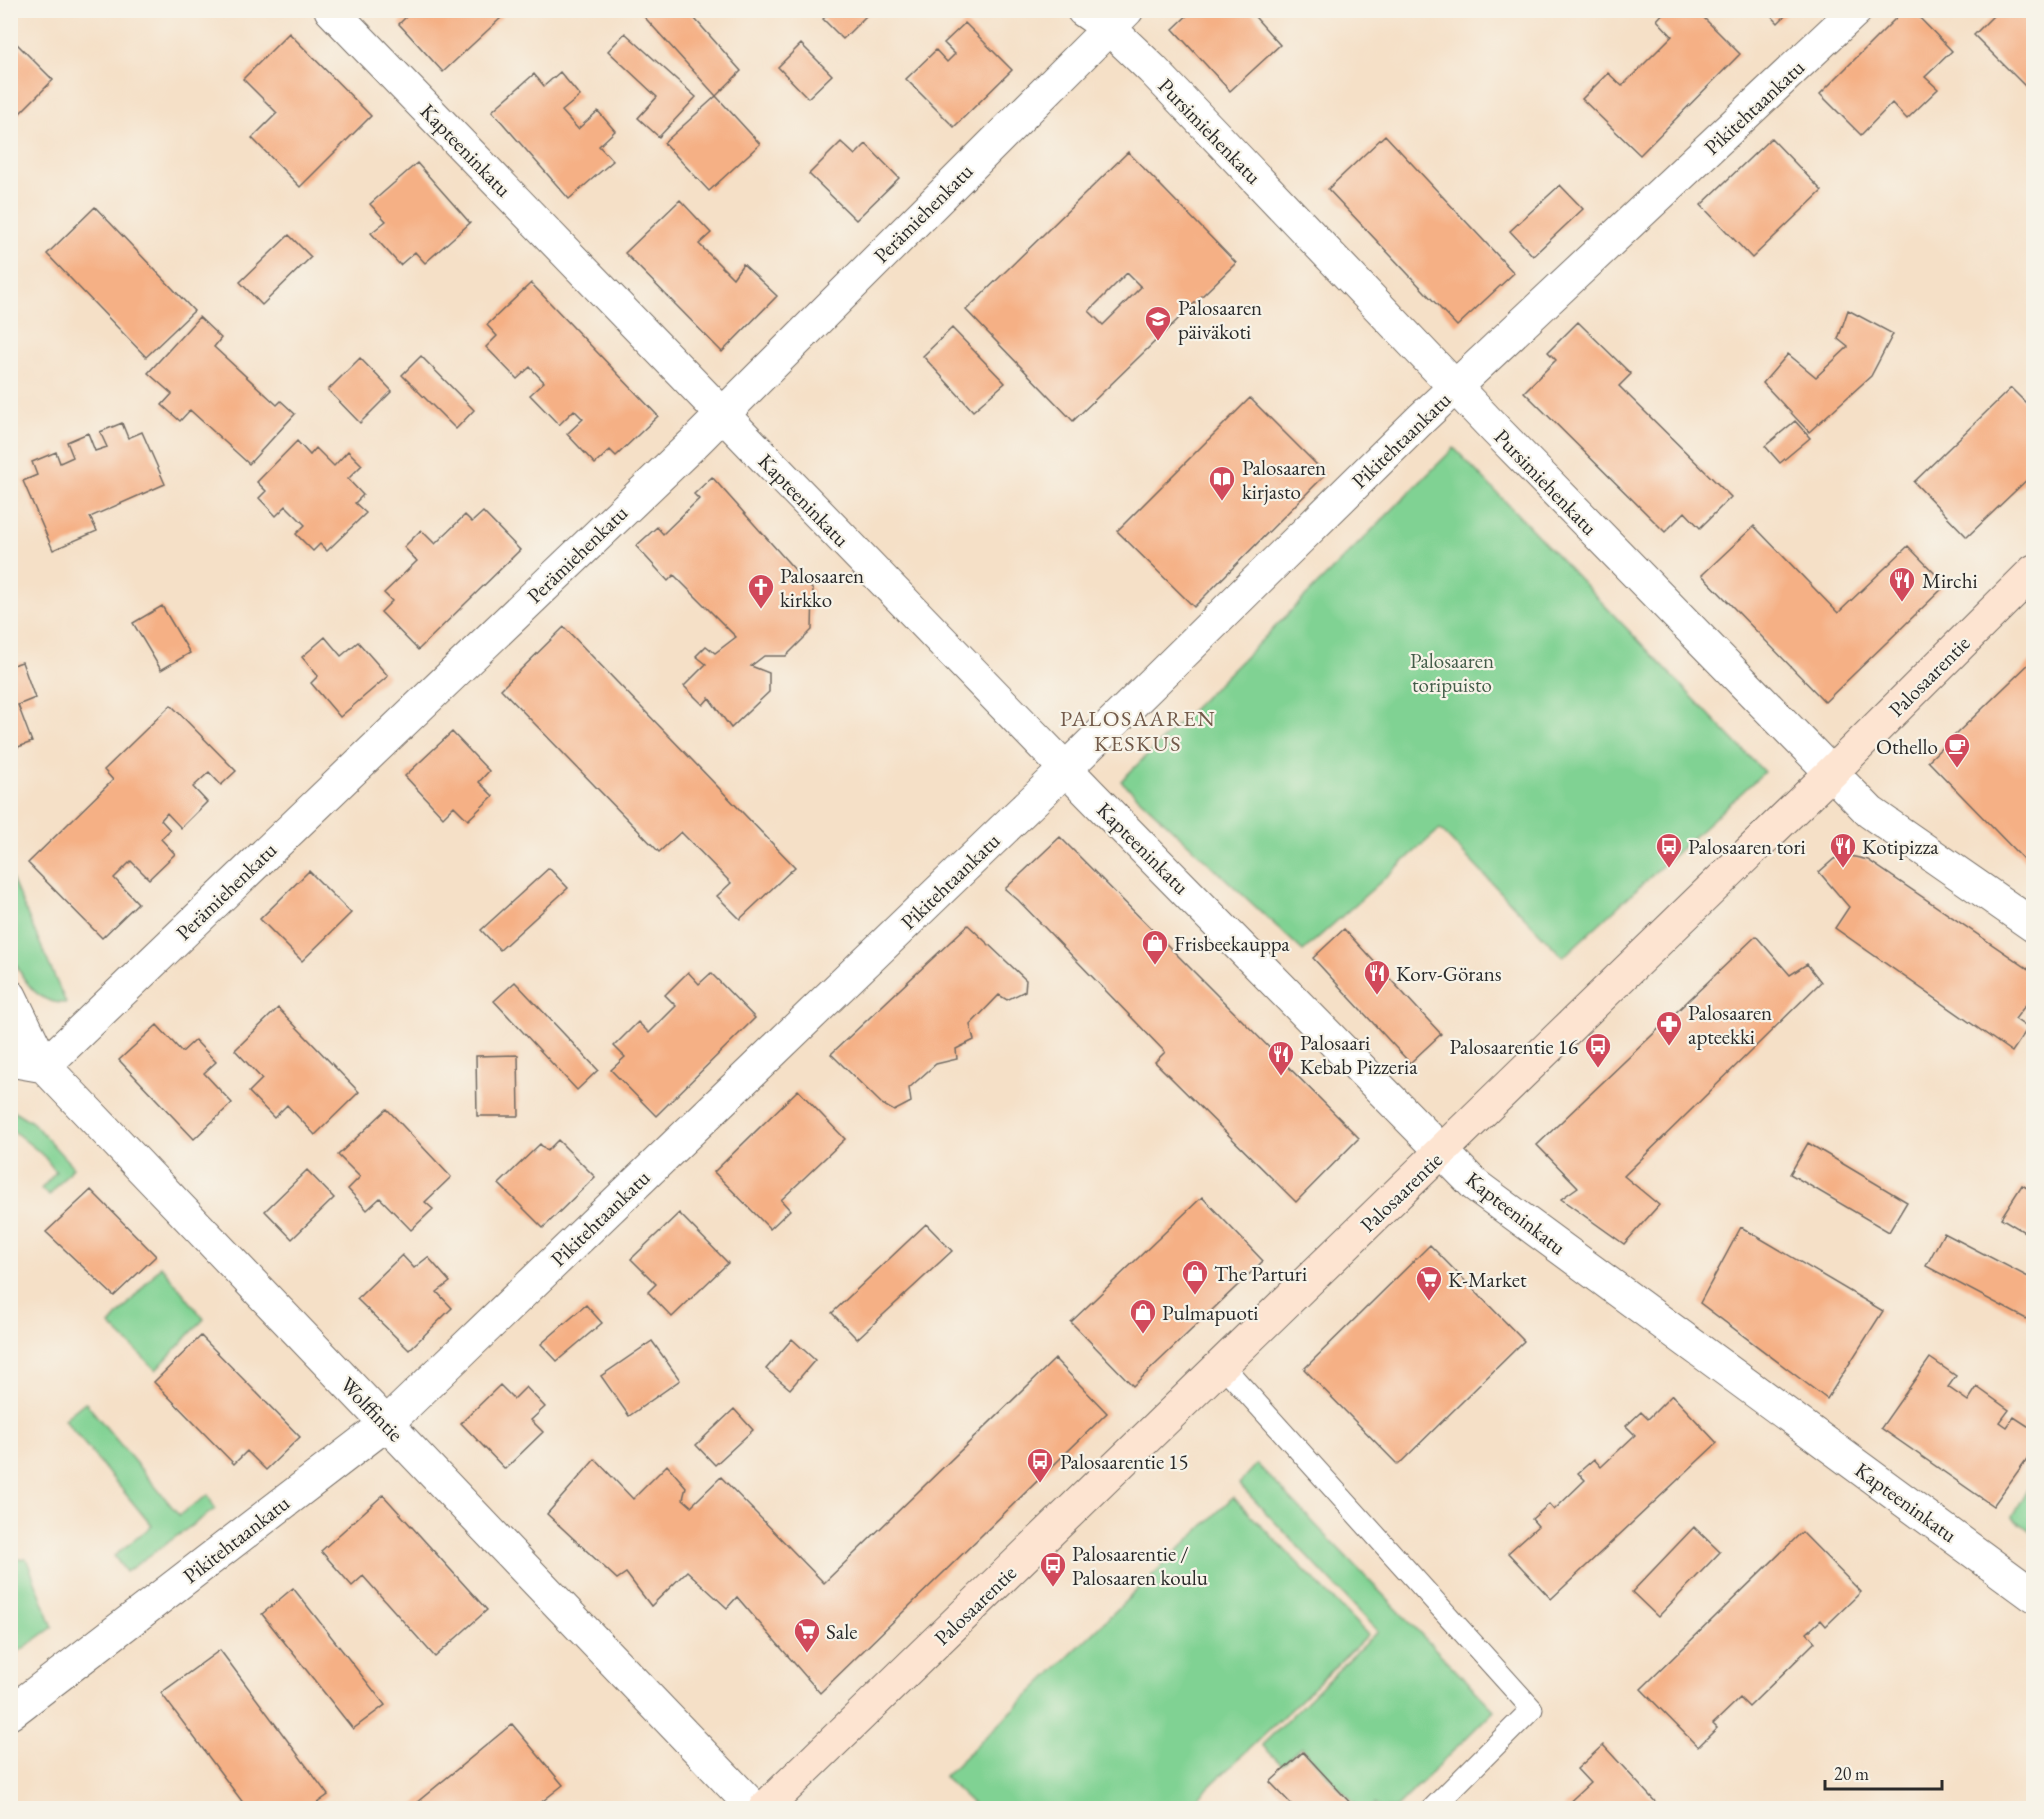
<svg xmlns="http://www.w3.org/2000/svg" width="2044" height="1819" font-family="'EB Garamond',serif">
  <rect width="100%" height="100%" fill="#f7f3e8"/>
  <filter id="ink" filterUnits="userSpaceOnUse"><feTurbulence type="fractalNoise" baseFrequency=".0167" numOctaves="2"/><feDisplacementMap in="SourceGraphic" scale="12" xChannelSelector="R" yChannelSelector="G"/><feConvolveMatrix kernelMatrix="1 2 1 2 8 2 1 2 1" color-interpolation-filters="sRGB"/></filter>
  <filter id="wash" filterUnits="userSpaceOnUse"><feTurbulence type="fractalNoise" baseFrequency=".008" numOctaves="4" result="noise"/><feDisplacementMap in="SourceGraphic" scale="24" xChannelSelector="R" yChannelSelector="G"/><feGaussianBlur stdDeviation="1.35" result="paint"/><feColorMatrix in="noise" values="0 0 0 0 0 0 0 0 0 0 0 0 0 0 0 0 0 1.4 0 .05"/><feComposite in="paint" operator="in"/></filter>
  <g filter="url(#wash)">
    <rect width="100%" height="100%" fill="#f5e0c7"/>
    <path fill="#80d293" stroke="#567e5f" stroke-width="1.5" d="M1454,448L1764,772L1563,957L1440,829L1303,951L1121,781Z
      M10,877H11L66,1003C36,1005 17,974 11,948C6,929 10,897 10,877Z
      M11,1109L32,1122L73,1167L49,1196L41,1189L56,1172L43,1155L11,1129Z
      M161,1266L204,1319L156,1370L110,1325Z
      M85,1402L179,1515L208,1495L215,1509L126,1572L114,1556L152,1526L64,1419Z
      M1257,1464L1494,1710L1396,1808H1380L1374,1804L1371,1808H1359L1301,1747L1282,1765L1262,1745L1378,1631L1239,1484Z
      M2033,1479L2034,1533H2033L2012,1517Z
      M1233,1497L1368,1635L1187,1808H977L944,1777Z
      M26,1558L53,1627L11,1657V1634L18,1631L11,1610V1560Z"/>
    <g id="blocks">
      <path fill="#f5b085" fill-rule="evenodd" d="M413,10H497L502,17L443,72L399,24Z
        M638,10H687L741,71L716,96Z
        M832,10H872L843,39L823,19Z
        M1193,10H1249L1280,45L1230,91L1173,29Z
        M1666,10H1696L1740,54L1640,155L1582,99L1608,73L1622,86L1672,36L1657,20Z
        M1766,10H1791L1778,23Z
        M1904,10H1912L1952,51L1925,77L1938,89L1907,119L1892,103L1861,135L1820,94Z
        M1999,10H2034V95L1974,35Z
        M965,23L1012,70L954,127L906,79L936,50L947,62L955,54L944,43Z
        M289,33L371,116L300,187L252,138L277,113L243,79Z
        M625,33L696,97L659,137L638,118L657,97L608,51Z
        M10,37L53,80L10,123Z
        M801,44L832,75L808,98L778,67Z
        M560,72L580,96L562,111L578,129L598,111L615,131L599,146L613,161L569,199L492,111L534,74L544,86Z
        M716,96L760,144L709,191L664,143Z
        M1385,135L1514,273L1457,326L1328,189Z
        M1771,138L1822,191L1752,258L1701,205Z
        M841,142L855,155L866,144L899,178L856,220L809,174Z
        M1128,152L1236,263L1073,421L966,310ZM1127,273L1141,287L1103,325L1089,311Z
        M417,163L470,223L425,263L415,252L400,265L371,233L386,221L370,204Z
        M1560,185L1583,209L1533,256L1510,231Z
        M680,200L711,233L699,244L733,278L743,264L777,296L722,352L625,253Z
        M95,207L194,311L146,357L47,254Z
        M289,235L311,257L262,305L240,282Z
        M531,283L658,416L616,456L610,450L595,464L567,434L583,419L574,410L559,425L530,395L544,382L530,367L517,379L486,347L497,336L487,325Z
        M1848,310L1893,334L1871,376L1809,432L1763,383L1788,354L1816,377L1848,347L1838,339Z
        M199,317L221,338L214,347L277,405L281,401L295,414L249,464L190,410L180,421L162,405L172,394L148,373Z
        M1578,322L1631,374L1619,386L1731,497L1700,528L1685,512L1665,532L1524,392L1556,360L1548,352Z
        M952,328L1005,383L973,411L923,356Z
        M421,356L474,410L456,429L402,375Z
        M360,358L392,391L360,423L328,390Z
        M2011,388L2034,411V473L1967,537L1914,482Z
        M1250,398L1326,474L1194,607L1117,531Z
        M1795,421L1810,438L1780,463L1765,446Z
        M122,423L128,438L142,432L165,484L90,517L97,531L53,550L23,481L37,475L32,462L56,452L60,463L73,457L67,442L88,433L95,451L107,447L100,432Z
        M297,441L310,455L316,448L334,466L348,451L362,465L348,479L363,495L355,503L366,513L327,551L320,544L313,551L296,534L305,525L286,506L276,516L259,498L266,491L257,482Z
        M712,477L813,590L812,630L786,656H764L751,666L769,673V692L731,728L709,698L703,705L684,686L706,664L696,656L706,646L715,653L736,637L674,575L668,581L636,546L657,527L663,534L699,499L694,494Z
        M483,512L520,550L418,650L381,612L392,601L384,593L417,561L404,547L421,530L435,544L465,515L472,522Z
        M1754,526L1838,613L1908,546L1946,585L1825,702L1702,575Z
        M162,606L190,653L161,670L133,623Z
        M564,627L795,867L740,919L717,896L731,883L681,832L659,852L501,689Z
        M325,637L341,656L358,642L388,676L340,717L311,683L318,676L302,657Z
        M2034,659V744L2028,751L2034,757V859L2028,864L1928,761Z
        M22,662L35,698L18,705L32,742L10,750V666Z
        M171,705L236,771L221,785L209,772L193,787L207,802L181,828L167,813L161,820L170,830L161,839L175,854L149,879L131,861L114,878L138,903L102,938L28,863L113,780L104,770Z
        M452,732L489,771L479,782L493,796L468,820L454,806L443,817L405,776Z
        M1060,837L1359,1138L1296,1202L1155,1062L1165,1052L1018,900L1005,889Z
        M1846,855L1868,860L2034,973V994L2015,1019L2028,1028L2012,1052L1835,928L1849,907L1819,872L1834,859Z
        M549,868L568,888L500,950L481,930Z
        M309,871L351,913L302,961L260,919Z
        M968,925L1026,980L1025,991L1007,1000L999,995L970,1025L974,1040L956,1049L957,1059L936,1064L909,1088L911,1102L894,1111L882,1104L831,1054Z
        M1344,929L1441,1034L1410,1063L1313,958Z
        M1756,936L1790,975L1807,964L1821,982L1624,1176L1659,1205L1624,1244L1561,1199L1578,1187L1537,1145Z
        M688,972L699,984L711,973L755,1018L656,1116L611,1070L625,1057L614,1046L638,1022L649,1033L676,1006L665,995Z
        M515,982L598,1070L577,1090L494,1001Z
        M278,1008L359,1092L315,1135L287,1105L274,1118L249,1092L262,1079L235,1050Z
        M157,1025L182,1052L195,1040L216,1062L204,1073L232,1103L194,1139L119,1060Z
        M518,1055L519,1116H477L476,1056Z
        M798,1090L845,1139L781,1200L790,1210L770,1229L714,1172Z
        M387,1109L451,1177L425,1202L433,1209L411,1230L380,1198L367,1210L348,1189L360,1177L338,1155Z
        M558,1140L595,1177L543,1228L499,1184L540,1144L547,1151Z
        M1808,1143L1907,1202L1889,1232L1790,1174Z
        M307,1170L334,1198L292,1239L265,1211Z
        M2022,1185L2034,1192V1238L2001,1218Z
        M91,1190L156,1256L114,1296L46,1232Z
        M1202,1197L1263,1261L1133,1386L1071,1322Z
        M679,1213L728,1263L672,1317L648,1292L656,1284L631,1259Z
        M926,1224L952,1251L857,1339L832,1313Z
        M1741,1227L1883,1311L1827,1399L1700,1303Z
        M1944,1233L2034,1280V1323L1926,1266Z
        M1430,1245L1524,1341L1398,1465L1304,1369Z
        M402,1255L414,1268L428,1257L450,1282L437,1292L452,1308L409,1350L357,1299Z
        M586,1305L602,1323L557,1361L541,1344Z
        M201,1336L300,1437L266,1470L247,1451L234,1464L154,1382Z
        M792,1339L815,1360L790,1389L766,1369Z
        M652,1341L680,1380L629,1416L601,1376Z
        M1930,1358L1956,1376L1948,1387L1968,1401L1977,1387L2009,1410L2000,1422L2007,1427L2014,1417L2034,1430V1449L1993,1506L1881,1428Z
        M1055,1359L1107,1413L820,1693L737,1597L727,1608L687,1571L651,1606L626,1573L617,1579L547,1514L595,1459L633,1499L667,1465L686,1487L683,1499L691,1506L721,1477L824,1583Z
        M500,1385L514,1399L526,1387L545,1407L531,1420L543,1432L505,1469L461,1423Z
        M1672,1395L1717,1443L1551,1599L1508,1553L1538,1526L1532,1519L1549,1504L1554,1510L1585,1480L1578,1473L1594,1459L1601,1467L1635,1435L1626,1426L1641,1412L1648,1419Z
        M734,1409L753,1430L715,1465L696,1445Z
        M383,1495L487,1610L435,1657L363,1576L352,1586L321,1551Z
        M1694,1527L1720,1552L1658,1617L1632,1592Z
        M1802,1532L1861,1592L1826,1626L1821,1620L1807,1633L1815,1642L1749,1707L1740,1698L1713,1724L1717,1728L1698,1747L1641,1689Z
        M293,1588L385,1705L353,1729L262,1614Z
        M220,1650L328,1795L310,1808H247L161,1693Z
        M512,1724L563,1785L534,1808H410Z
        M1603,1745L1661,1808H1563L1590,1783L1577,1769Z
        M1303,1752L1355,1808H1295L1270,1782Z"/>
    </g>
  </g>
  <g filter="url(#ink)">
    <use href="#blocks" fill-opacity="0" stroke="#726a62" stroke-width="1.5"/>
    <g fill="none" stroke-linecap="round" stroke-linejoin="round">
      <g stroke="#726a62" stroke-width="23">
        <path id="service" d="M1223,1366L1532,1709L1433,1808"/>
      </g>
      <g stroke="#726a62" stroke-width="35">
        <path id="minor" d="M331,10L1091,795L1475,1185L2034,1596
          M1083,10L1109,28L1152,69L1496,430L1870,812L2034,926
          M10,996L44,1066L754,1808
          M10,1060L44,1066L696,441L1127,10
          M10,1713L386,1424L1038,796L1421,419L1856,10"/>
      </g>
      <g stroke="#726a62" stroke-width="35">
        <path id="secondary" d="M765,1808L1831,773L2034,571"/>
      </g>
      <use href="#service" stroke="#fff" stroke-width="21"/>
      <use href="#minor" stroke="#fff" stroke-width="33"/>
      <use href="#secondary" stroke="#fde4d1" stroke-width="33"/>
    </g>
  </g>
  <defs>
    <g id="school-pin" transform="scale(1.35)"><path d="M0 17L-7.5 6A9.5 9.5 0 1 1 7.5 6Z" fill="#d1495b" stroke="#f7f3e8"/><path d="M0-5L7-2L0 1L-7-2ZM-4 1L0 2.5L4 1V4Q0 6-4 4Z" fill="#fff"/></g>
    <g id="library-pin" transform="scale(1.35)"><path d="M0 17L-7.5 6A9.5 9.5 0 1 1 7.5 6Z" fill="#d1495b" stroke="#f7f3e8"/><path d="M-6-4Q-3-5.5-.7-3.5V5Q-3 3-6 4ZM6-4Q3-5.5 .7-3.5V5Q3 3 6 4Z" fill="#fff"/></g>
    <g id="restaurant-pin" transform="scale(1.35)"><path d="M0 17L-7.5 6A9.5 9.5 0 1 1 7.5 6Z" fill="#d1495b" stroke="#f7f3e8"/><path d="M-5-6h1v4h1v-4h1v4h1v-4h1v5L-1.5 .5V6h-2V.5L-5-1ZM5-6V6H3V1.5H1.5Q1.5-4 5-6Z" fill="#fff"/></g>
    <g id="church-pin" transform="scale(1.35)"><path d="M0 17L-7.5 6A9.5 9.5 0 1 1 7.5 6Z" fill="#d1495b" stroke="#f7f3e8"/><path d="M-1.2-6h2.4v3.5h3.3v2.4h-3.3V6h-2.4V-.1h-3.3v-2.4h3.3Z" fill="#fff"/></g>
    <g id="cafe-pin" transform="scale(1.35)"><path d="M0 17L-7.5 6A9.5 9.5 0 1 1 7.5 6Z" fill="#d1495b" stroke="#f7f3e8"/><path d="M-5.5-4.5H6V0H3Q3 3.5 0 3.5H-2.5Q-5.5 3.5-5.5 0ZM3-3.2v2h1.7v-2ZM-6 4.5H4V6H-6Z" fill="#fff"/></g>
    <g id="bus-pin" transform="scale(1.35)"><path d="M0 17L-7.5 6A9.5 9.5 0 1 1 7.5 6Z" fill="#d1495b" stroke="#f7f3e8"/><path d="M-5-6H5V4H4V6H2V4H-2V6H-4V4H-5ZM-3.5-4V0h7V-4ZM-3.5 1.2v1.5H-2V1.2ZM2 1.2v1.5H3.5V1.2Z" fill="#fff"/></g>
    <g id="shop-pin" transform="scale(1.35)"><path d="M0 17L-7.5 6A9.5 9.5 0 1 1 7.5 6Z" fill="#d1495b" stroke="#f7f3e8"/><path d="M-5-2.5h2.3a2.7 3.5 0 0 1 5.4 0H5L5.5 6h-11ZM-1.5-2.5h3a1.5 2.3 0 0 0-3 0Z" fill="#fff"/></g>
    <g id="pharmacy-pin" transform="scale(1.35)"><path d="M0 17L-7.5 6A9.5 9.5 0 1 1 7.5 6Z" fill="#d1495b" stroke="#f7f3e8"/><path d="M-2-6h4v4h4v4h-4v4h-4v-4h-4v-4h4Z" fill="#fff"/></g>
    <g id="supermarket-pin" transform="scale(1.35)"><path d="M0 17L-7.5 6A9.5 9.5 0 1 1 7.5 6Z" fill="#d1495b" stroke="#f7f3e8"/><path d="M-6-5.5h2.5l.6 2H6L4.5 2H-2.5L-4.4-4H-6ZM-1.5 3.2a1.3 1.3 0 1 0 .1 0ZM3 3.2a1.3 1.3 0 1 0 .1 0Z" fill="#fff"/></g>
  </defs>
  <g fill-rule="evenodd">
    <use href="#school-pin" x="1158" y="319"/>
    <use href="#library-pin" x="1222" y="479"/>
    <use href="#restaurant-pin" x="1902" y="580"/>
    <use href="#church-pin" x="761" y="587"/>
    <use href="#cafe-pin" x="1957" y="746"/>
    <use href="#bus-pin" x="1669" y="846"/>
    <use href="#restaurant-pin" x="1843" y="846"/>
    <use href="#shop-pin" x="1155" y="943"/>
    <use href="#restaurant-pin" x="1377" y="973"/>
    <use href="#pharmacy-pin" x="1669" y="1024"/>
    <use href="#bus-pin" x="1598" y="1046"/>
    <use href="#restaurant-pin" x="1281" y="1054"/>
    <use href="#shop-pin" x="1195" y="1273"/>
    <use href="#supermarket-pin" x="1429" y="1279"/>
    <use href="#shop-pin" x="1143" y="1312"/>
    <use href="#bus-pin" x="1040" y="1461"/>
    <use href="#bus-pin" x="1053" y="1565"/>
    <use href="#supermarket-pin" x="807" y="1631"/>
  </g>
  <g text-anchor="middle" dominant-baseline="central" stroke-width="4.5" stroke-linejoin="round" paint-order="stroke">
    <g font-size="21" fill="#2b2b2b" stroke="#f7f3e8">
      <text transform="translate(1754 107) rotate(-43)">Pikitehtaankatu</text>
      <text transform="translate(1210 131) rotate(46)">Pursimiehenkatu</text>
      <text transform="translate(466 150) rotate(46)">Kapteeninkatu</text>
      <text transform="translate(923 213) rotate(-45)">Perämiehenkatu</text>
      <text transform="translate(1401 440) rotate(-44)">Pikitehtaankatu</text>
      <text transform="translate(1546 482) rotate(46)">Pursimiehenkatu</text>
      <text transform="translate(804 500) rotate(46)">Kapteeninkatu</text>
      <text transform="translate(577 554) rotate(-44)">Perämiehenkatu</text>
      <text transform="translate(1929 676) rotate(-45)">Palosaarentie</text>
      <text transform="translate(1143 848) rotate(45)">Kapteeninkatu</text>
      <text transform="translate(950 881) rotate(-44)">Pikitehtaankatu</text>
      <text transform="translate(226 891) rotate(-44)">Perämiehenkatu</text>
      <text transform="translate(1401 1192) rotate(-44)">Palosaarentie</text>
      <text transform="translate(1516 1213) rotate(38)">Kapteeninkatu</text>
      <text transform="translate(600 1218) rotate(-44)">Pikitehtaankatu</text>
      <text transform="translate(372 1409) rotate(46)">Wolffintie</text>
      <text transform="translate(1906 1502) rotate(36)">Kapteeninkatu</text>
      <text transform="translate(236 1539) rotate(-38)">Pikitehtaankatu</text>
      <text transform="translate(975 1605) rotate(-44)">Palosaarentie</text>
    </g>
    <g font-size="21" fill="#2b2b2b" stroke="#f7f3e8" text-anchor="start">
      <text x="1178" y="307">Palosaaren<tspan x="1178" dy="24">päiväkoti</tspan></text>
      <text x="1242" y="467">Palosaaren<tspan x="1242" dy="24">kirjasto</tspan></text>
      <text x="780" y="575">Palosaaren<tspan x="780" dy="24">kirkko</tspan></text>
      <text x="1922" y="580">Mirchi</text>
      <text x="1938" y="746" text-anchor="end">Othello</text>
      <text x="1688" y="846">Palosaaren tori</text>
      <text x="1862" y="846">Kotipizza</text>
      <text x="1174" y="943">Frisbeekauppa</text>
      <text x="1396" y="973">Korv-Görans</text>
      <text x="1688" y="1012">Palosaaren<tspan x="1688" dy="24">apteekki</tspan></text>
      <text x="1300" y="1042">Palosaari<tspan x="1300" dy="24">Kebab Pizzeria</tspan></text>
      <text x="1578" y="1046" text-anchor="end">Palosaarentie 16</text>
      <text x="1214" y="1273">The Parturi</text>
      <text x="1448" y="1279">K-Market</text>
      <text x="1162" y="1312">Pulmapuoti</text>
      <text x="1060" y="1461">Palosaarentie 15</text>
      <text x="1072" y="1553">Palosaarentie /<tspan x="1072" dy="24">Palosaaren koulu</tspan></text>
      <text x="826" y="1631">Sale</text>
    </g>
    <g font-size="21" fill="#445d4a" stroke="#f7f3e8">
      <text x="1452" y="660">Palosaaren<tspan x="1452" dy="24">toripuisto</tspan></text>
    </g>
    <g font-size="22" letter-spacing="1.5" fill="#725a4a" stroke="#f7f3e8">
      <text x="1138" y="718">PALOSAAREN<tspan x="1138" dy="25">KESKUS</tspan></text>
    </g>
  </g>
  <rect width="2044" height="1819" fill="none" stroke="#f7f3e8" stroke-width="36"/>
  <path d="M1825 1780v9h117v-9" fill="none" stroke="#2b2b2b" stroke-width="3"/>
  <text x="1834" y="1780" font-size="18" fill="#2b2b2b" stroke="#f7f3e8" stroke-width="4.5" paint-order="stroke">20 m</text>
</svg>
